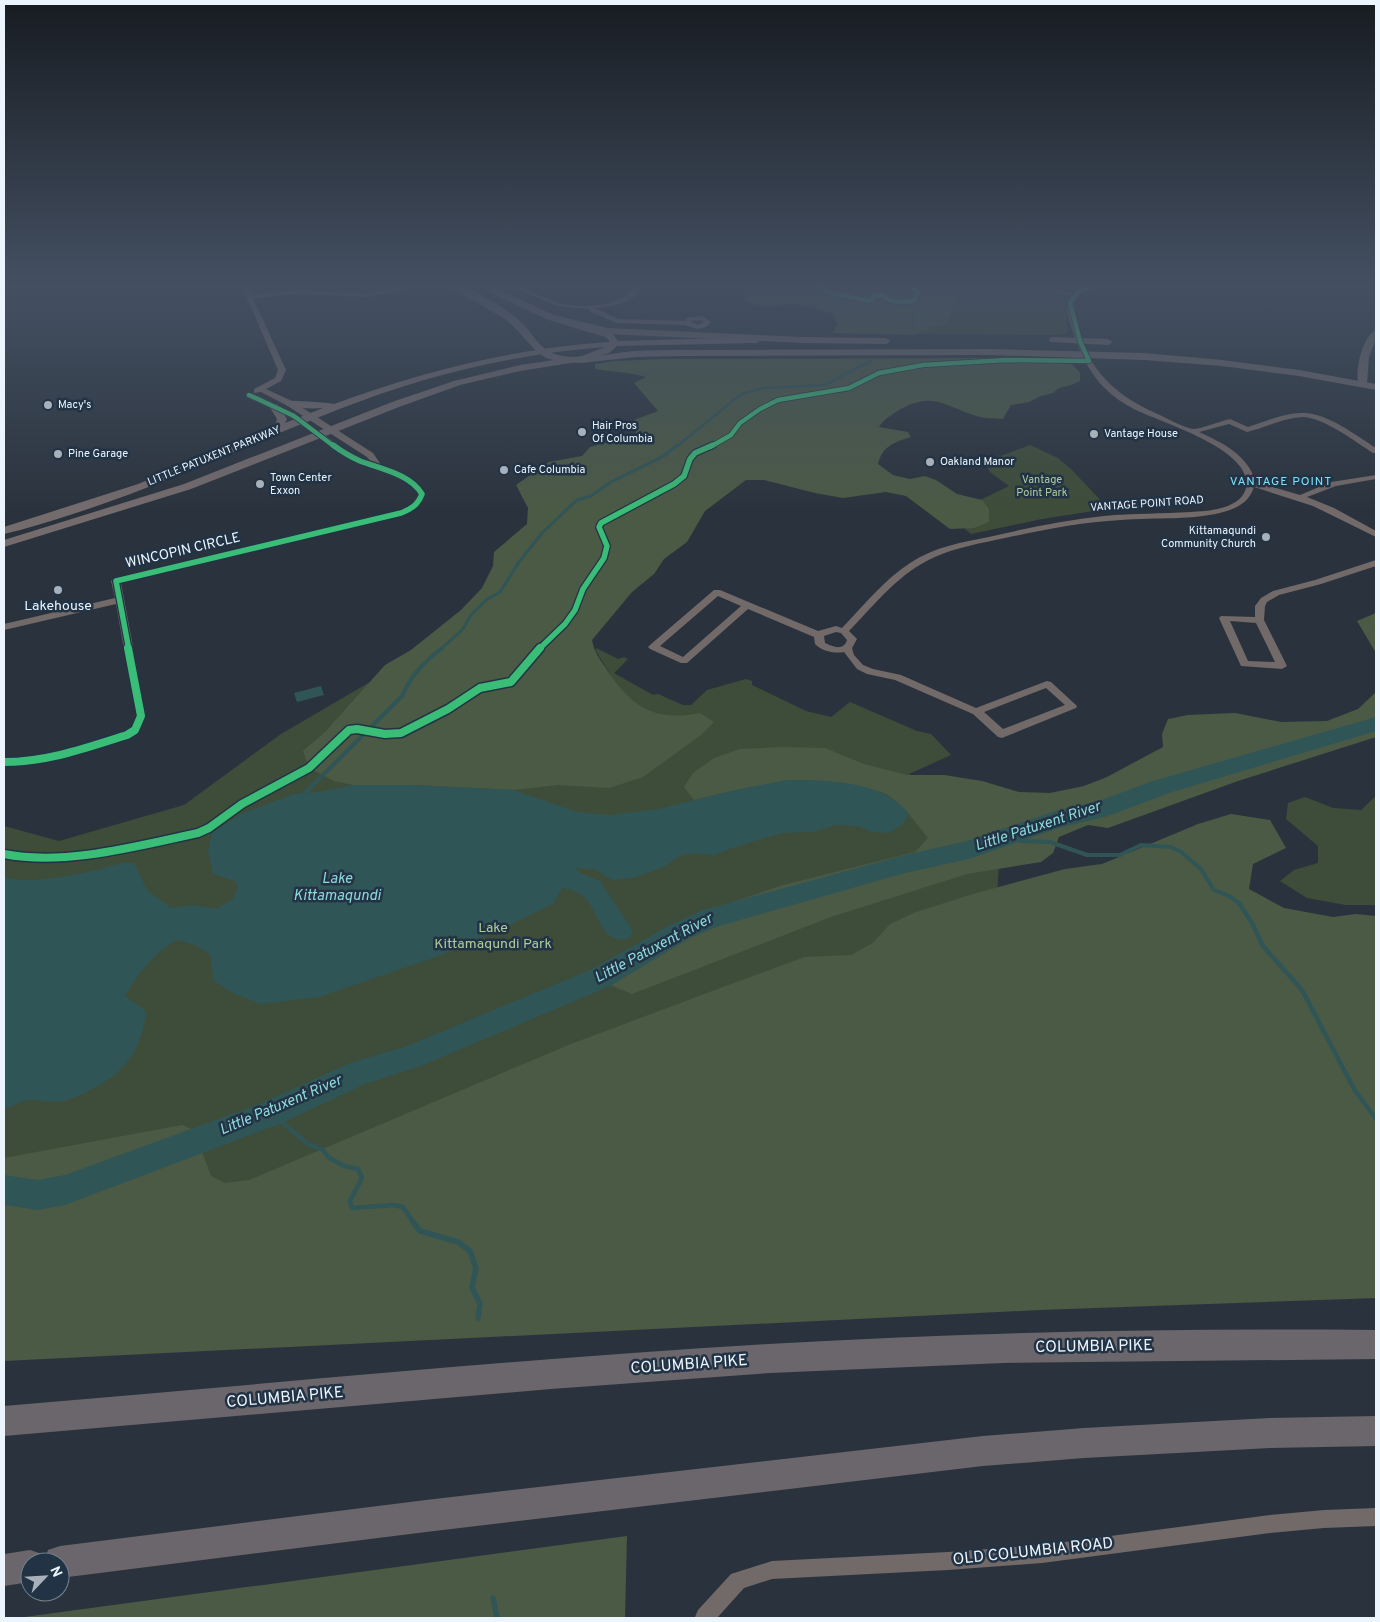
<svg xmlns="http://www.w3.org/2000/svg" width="1380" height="1622" font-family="Overpass,sans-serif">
  <rect width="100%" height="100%" fill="#2a333d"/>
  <path fill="#3e4d39" d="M742,284H822L837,288L847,284H1013L1063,295L1065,300L1068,331L1066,334L1051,335L833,333L838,324L832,313L799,304L776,303L744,294Z
    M1030,445L1058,458L1072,470L1107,507L1106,509L1042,519L971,534L949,515L1009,486L990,472L984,462Z
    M565,624L611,676L596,651V648L618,659L624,657L628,659L614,673L653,695L658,694L683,705H691L707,690L746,679L752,681V685L806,711L831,717L850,702L917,731L931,734L951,755L909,774L938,792L1002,812L991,1000L4,1361V826L59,841L184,805L281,734L370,682Z
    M1376,796V905H1346L1307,898L1280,881L1294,870L1318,863V846L1286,819L1288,803L1305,797L1333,808L1361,810Z"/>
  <path fill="#4b5a45" d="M897,284H1004L1025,292L1024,294L1019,295C1004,294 961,280 955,301C953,309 952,316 947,324L931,327L913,335L833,333L838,324L832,313C822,310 812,306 801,305C783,302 759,313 744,299L748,294L764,291L813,293L824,290H847Z
    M982,358L1072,364L1080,373V381L1071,385L1059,388L1053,393L1041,396L1029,402L1011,405L1003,419C996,418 987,419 980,417C944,407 933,389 896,412C889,417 883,420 879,427L908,432L911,437C895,442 882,446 878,464L893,475L910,479L925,476L936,480L957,494L982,500L989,509V522L974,528L950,529L906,496L886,492L843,498L815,493L764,480H746L705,511L687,542L664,559L654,574L632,592L592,640C594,652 600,659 607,670C631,707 655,722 700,713L714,722L701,735L643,777L609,788L558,785L513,790L413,785H353L334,781L309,768L303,751L325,732L385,665L411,650L461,610L482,588L493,566L494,552L527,524L528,508L516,485L549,462L582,456L590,447L636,434L634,420L658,411L634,383L646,377C629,372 612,372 595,369V364L614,361L662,359Z
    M1376,613V653L1357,621Z
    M1376,692V737L1238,781L1108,828L1088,825L1059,837L1053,853L1041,862L967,874L831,917L632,994L608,984L644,940L701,913L780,886L915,852L928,838C916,823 903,804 886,794C880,791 871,790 864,788C804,772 752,786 694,800L684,787L693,773L714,758L740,749L784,747L825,748L864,764L907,775H944L982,781L1019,792L1050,793L1084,786L1107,777L1163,747L1162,734L1168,719L1188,715L1235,713L1281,722L1327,721L1358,709Z
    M1231,814L1270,820L1286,848L1253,864L1249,889L1284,908L1333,917L1356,914L1376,916V1298L1039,1310L4,1361V1158L182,1125L194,1130L211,1176L225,1183L249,1180L571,1044L739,981L805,957L851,955L873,943L890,924L916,912L973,894L1065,869L1102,864L1198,824Z
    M627,1536L625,1618H13H17Z"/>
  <path fill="#305557" d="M321,686L324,695L297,702L294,693Z
    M787,780C827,780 882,780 909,814L902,825L888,833L873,832L857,826L836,825L812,832L782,833L735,847L714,855L695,853L677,857L666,866L633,878L612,880L596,870L564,866V885L553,904L497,931L436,957L319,997L261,1004L233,993L214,981L210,954L195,945L177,940C154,952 138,974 125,996L146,1011C142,1049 126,1072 92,1089C83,1094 73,1099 63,1101C50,1104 36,1098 25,1101C18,1102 11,1107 4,1109V877C31,885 65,876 92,871C106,868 119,861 134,863L147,890L171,908L193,905L216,909L233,899L238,886L235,881L213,874L208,851L212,833L241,814L294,794L319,792L353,785H413L513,790L577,812L610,815L658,809L736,790Z"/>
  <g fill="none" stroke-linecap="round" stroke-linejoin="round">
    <path stroke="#305557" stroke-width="2.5" d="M876,284C894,292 914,302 915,323L904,332
      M676,447L741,394L764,388L825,385L871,361"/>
    <path stroke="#305557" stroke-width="3" d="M440,650L463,629L471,615L486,600L500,592L519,562L543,532L577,500L591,496L611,482L664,456L677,445"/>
    <path stroke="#305557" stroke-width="4" d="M303,795L402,696C413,673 422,664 442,648
      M1012,836L1021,841L1050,842L1087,855H1120L1141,845L1171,847L1181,852L1201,869L1214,890L1229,896L1240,904"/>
    <path stroke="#305557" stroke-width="4.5" d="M1239,903L1252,923L1263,946L1302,990L1354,1089L1376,1119
      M271,1113L308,1144L323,1150L328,1157L344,1166L358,1169L362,1178L350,1201L352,1208L393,1205L403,1207L414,1223"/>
    <path stroke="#305557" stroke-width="5.5" d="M413,1222L420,1231L458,1242L470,1251L476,1268L472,1287L480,1304L478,1318
      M493,1598L497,1618"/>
    <path fill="#305557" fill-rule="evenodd" d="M1376,717V731L1169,793L1108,816L1059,828L969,859L905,873L719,926L690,938L610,986L421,1066L365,1084L282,1123L65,1205L38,1210L4,1205V1175L38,1180L65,1175L262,1103L350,1063L407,1046L590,970L672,924L703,910L905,855L967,841L1056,811L1096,802L1153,781Z
      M563,856L572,859L578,872L600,881L633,931L629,938C601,948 599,909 582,895C577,891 566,889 560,886L556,877L533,882L524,879L521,872L524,865Z"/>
    <path fill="#726969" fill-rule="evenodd" d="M241,284H247L252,294L298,290L369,293L414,284H425L369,297L298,294L253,298L286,370L281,381L266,389L292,401L373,453L382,466L415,482L426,494C422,505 415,511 404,515L121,583L146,716L139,733L131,738C89,751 48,766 4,766V758L51,754L123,732L131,728L136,716L116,604L4,630V624L115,598L111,581L113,579L398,511C408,508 414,504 418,494L410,485L401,480L349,459L291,418L246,397V393H252L290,411L347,451L371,462L367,457L286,405L261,392L254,393V389L275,378L278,370Z
      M507,284H515C529,290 544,298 559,303C582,310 624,306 639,284H698L695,286L643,287C632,304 614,306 595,308L618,319L685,321L687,318L702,316L711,322L706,327L698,329L685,325L617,323L593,313L588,309L557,306ZM701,320L704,322L698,325L691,322V321Z
      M1017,284H1028L1073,293L1089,284H1098L1079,294L1073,303C1080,361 1108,393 1160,415C1168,419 1185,428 1193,429C1202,429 1220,421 1230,419L1248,427C1265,422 1285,412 1304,413C1327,413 1357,436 1376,448V453H1373C1356,442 1324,418 1304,417C1285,417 1265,428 1247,432L1229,424L1199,432C1221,442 1250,456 1255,482L1300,495L1331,482L1376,475V479L1336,486L1307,497L1334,508L1376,531V537L1313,506L1254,487C1250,500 1240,507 1227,511C1193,521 1156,517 1121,520C1082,522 1043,530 1005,538C982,543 957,547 935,557C900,572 875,604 849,631L857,639L852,648L854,655L863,665L873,669L901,675L976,708L1047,681L1051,682L1077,706L1076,708L1002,738L998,737L973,714L895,680L867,674L857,669L844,652C834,654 822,651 815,644L814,637L748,609L687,663H681L650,649L648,647L650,645L714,590H720L818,631L836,626L842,628C864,605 884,580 910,563C934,547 962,542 989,537C1027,528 1065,520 1104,516C1133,513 1162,514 1191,512C1208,511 1241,509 1246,488C1254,452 1170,425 1145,414C1133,409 1120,402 1110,393C1091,377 1081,355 1073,332C1070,321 1063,307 1070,296ZM718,596L741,606L683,657L660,646ZM836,632L841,633L847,640C844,651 833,647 825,643L824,636ZM1046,688L1065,705L1003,729L984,712Z
      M1376,560V566L1321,584L1279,595L1267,602L1265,606L1264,620L1287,666L1282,669L1241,666L1219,618L1221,616L1255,617V606L1261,598L1273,591L1315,580ZM1230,621L1256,623L1275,662L1248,661Z
      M1376,1508V1526L1324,1528L1270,1533L1042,1563L948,1570L772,1579L744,1588L717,1618L695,1617L698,1610L731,1574L772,1561L948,1552L1042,1545L1270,1515L1324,1510Z"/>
    <path fill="#746b6d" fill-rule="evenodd" d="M578,323L612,333L618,341L757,337L761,340L757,343L617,346L609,353L583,361L520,371L460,385L399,407L191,489L4,547V540L184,484L392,402L454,381L520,365L582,356L605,347C512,354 423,376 337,410C248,444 163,485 73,514C50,521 27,529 4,534V527L138,484L274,428L277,419L269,406L271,404H277L287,419L285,423L323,408C310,409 298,408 286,405V401C290,400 331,403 334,404C423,371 514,348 610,342L606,337L575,328L574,326Z
      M1376,330V339L1369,357L1367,384L1365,386H1359C1354,373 1362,336 1376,330Z"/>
    <path fill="#716a6d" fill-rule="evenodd" d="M445,284C469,283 508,309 525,326C534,336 541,350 555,354C580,362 610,353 635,351C650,350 666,350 681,350L989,349L1144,353L1222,360L1299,370L1376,384V390L1299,376L1222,366L1144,360L989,355L681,356L636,357L581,363L560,362L546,358L537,352L516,329L505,319Z
      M473,284H486L554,315L607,328L803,337L886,338L891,341L886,344L803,343L607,334L572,327L546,319Z
      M1054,337L1108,339L1113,342L1108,345L1050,342L1049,340L1050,338Z"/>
    <path fill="#6b666b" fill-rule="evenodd" d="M1376,1330V1359L1003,1363L770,1373L551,1389L4,1436V1406C259,1385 513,1359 768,1344C971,1332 1174,1328 1376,1330Z
      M1376,1416V1446L1270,1448L1084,1458L983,1466L426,1532L60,1578V1562H30V1582L4,1586V1554L30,1550L42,1554L44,1561L48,1550L60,1546L426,1500L983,1436L1084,1428L1270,1418Z"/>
    <g stroke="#223345" stroke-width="6">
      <path id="cycleway-far2" d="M814,284L831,293L870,301L874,296L882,295L892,301L899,302L914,301L918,292L906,284
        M249,395L294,416L335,447
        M710,447L731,435L740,423L760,409L778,400L849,388L879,373L923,365L1006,360L1089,361L1080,341L1070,303L1077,293L1095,284"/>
    </g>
    <g stroke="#223345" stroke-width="8">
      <path id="cycleway-far1" d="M129,650L116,581L401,513C411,509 418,505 422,494C410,474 381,469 360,461C351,457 341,451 333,445
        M538,650L565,624L575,610L583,589L604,558L607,546L599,527L601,523L674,484L684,476L690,459L695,453L713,445"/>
    </g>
    <g stroke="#223345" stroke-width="11">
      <path id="cycleway" d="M4,762C47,762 86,748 127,735L135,730L141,716L128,648
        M4,854C65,866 137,846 198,833L209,828L242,804L309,768L349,730L357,729L385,734L401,733L448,709L480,688L511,682L540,648"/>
    </g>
    <use href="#cycleway-far2" stroke="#3abd76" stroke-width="4.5"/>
    <use href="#cycleway-far1" stroke="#3abd76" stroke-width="5.5"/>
    <use href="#cycleway" stroke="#3abd76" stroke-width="8"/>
  </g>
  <linearGradient id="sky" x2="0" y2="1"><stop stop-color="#171c22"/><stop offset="0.56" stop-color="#445062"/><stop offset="1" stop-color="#445062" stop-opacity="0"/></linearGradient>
  <rect width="1380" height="511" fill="url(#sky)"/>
  <g fill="#a8b1ba" stroke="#223345" stroke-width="2">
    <circle cx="48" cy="405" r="5"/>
    <circle cx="582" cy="432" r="5"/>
    <circle cx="1094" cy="434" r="5"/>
    <circle cx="58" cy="454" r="5"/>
    <circle cx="930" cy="462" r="5"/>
    <circle cx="504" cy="470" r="5"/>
    <circle cx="260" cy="484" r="5"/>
    <circle cx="1266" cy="537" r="5"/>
    <circle cx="58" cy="590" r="5"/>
  </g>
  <g text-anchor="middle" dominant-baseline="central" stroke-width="5" stroke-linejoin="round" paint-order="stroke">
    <g font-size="11" fill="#ecf5fe" stroke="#223345" text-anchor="start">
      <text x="58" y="405">Macy's</text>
      <text x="592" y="426">Hair Pros<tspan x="592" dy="13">Of Columbia</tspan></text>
      <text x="1104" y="434">Vantage House</text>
      <text x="68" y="454">Pine Garage</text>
      <text x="940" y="462">Oakland Manor</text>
      <text x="514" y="470">Cafe Columbia</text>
      <text x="270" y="478">Town Center<tspan x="270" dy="13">Exxon</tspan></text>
      <text x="1256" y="531" text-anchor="end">Kittamaqundi<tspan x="1256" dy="13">Community Church</tspan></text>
    </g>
    <g font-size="11" fill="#ecf5fe" stroke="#223345">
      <text transform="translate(214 456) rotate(-22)">LITTLE PATUXENT PARKWAY</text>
      <text transform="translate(1147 504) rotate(-4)">VANTAGE POINT ROAD</text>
    </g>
    <g font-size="11" fill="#aecd9c" stroke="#223345">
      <text x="1042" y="480">Vantage<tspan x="1042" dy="13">Point Park</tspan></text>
    </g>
    <g font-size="12" letter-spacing="1" fill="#7ee1fc" stroke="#223345">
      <text x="1281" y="482">VANTAGE POINT</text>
    </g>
    <g font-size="14" fill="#ecf5fe" stroke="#223345">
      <text transform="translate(183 551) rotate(-13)">WINCOPIN CIRCLE</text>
    </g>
    <g font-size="14" fill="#ecf5fe" stroke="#223345">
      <text x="58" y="606">Lakehouse</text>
    </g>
    <g font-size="14" fill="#aecd9c" stroke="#223345">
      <text x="493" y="928">Lake<tspan x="493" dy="16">Kittamaqundi Park</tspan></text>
    </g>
    <g font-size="15" font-style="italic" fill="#8dd9db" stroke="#223345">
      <text transform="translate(1038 827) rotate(-18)">Little Patuxent River</text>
      <text x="337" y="879">Lake<tspan x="337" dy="17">Kittamaqundi</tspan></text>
      <text transform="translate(654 949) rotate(-28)">Little Patuxent River</text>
      <text transform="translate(281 1106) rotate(-23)">Little Patuxent River</text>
    </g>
    <g font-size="16" fill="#ecf5fe" stroke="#223345">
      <text transform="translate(1094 1347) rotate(-1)">COLUMBIA PIKE</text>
      <text transform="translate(689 1365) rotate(-4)">COLUMBIA PIKE</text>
      <text transform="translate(285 1398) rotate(-5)">COLUMBIA PIKE</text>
      <text transform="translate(1033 1552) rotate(-6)">OLD COLUMBIA ROAD</text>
    </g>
  </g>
  <rect width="1380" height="1622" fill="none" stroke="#ecf5fe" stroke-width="10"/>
  <g transform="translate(45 1577) rotate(65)"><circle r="24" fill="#223345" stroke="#73818f"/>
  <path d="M0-4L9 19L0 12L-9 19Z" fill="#a8b1ba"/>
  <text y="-8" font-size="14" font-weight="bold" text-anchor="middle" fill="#ecf5fe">N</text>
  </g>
</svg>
